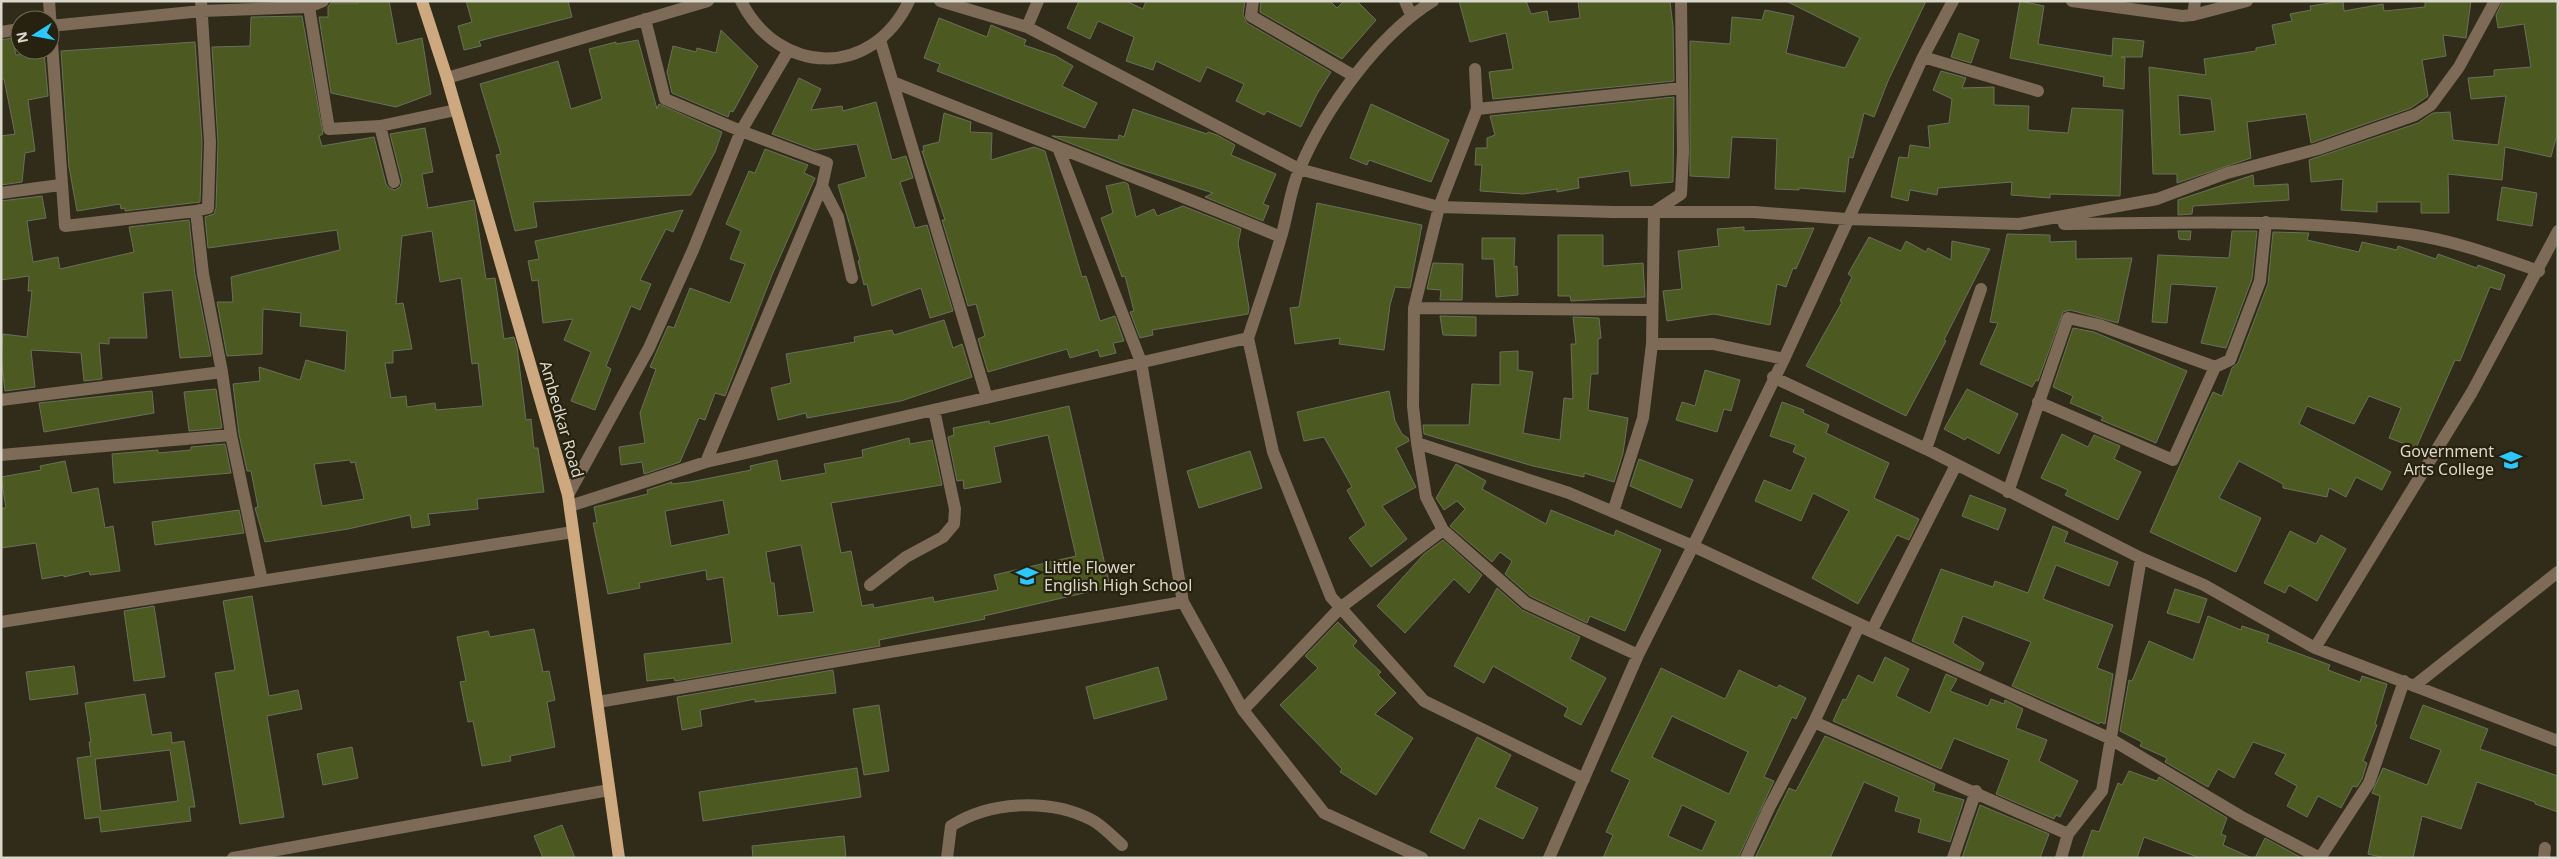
<svg xmlns="http://www.w3.org/2000/svg" width="2559" height="859" font-family="'Noto Sans',sans-serif">
  <rect width="100%" height="100%" fill="#312c19"/>
  <path fill="#4c5a21" stroke="#696f5b" fill-rule="evenodd" d="M357,1H389L397,44L422,38L431,94L396,107L331,93L319,17H328V7L331,3H358Z
    M466,1H568L572,17L479,41L481,46L464,50L458,26L472,22Z
    M1079,1H1126L1143,9L1146,1H1245L1243,15L1247,23L1331,72L1317,94L1301,127L1267,111L1264,115L1236,101L1244,84L1207,67L1200,82L1156,61L1153,70L1126,61L1134,37L1098,21L1090,39L1067,28Z
    M1261,1H1330L1337,8L1344,1H1357L1376,20L1342,59L1260,12Z
    M1459,1H1526L1531,14L1547,11L1549,22L1580,18L1578,1H1670L1673,27L1674,81L1493,99L1489,72L1513,69L1506,33L1470,42Z
    M1786,1H1926L1888,81L1874,117L1864,113L1853,158L1849,157L1845,192L1799,188V190L1775,189L1777,139L1732,137L1729,178L1690,176V41L1730,44L1732,17L1762,20L1765,10L1794,16L1786,53L1845,68L1860,38Z
    M2020,1L2044,6L2038,44L2112,56L2113,38L2144,41L2142,57H2121L2125,58L2124,89L2103,86L2104,77L2010,58Z
    M2343,1L2344,11L2383,4L2384,11L2425,7V1H2471L2466,38L2443,35L2446,56L2422,60L2428,96L2411,108L2311,143L2306,114L2247,122L2251,158L2177,183V174H2153L2149,67L2206,75L2204,59L2256,51V48L2276,44L2272,25L2292,21L2290,14L2311,10L2310,6ZM2178,95L2211,99L2215,131L2180,135Z
    M2503,1H2558V138H2556L2551,157L2505,147L2502,180L2448,174L2449,213H2421V202H2377V212L2341,210L2343,179L2311,182L2309,160L2418,123L2433,113L2450,112L2453,140L2498,145L2506,96L2471,99L2468,78L2494,76V70L2531,67L2524,24L2498,28L2496,15Z
    M302,16L323,134L319,136L322,146L374,137L386,184L389,188L395,190L400,187L402,181L390,134L425,128L433,172L422,174L428,208L474,200L486,279L495,278L504,339L514,337L517,347L526,420L531,419L534,448H538L544,492L477,499L478,509L428,514L430,525L412,528L410,515L348,529L265,542L255,508L258,507L251,471H247L239,434L233,384L260,381L259,367L300,380L306,360L345,371L347,331L300,326L301,313L263,309L262,354L227,356L217,302H233L231,277L340,250L337,230L208,248L205,217L214,214L216,208L218,142L212,47L250,46L251,17ZM432,231L440,282L461,278L472,364L478,363L483,406L436,410L435,403L407,407L406,396L391,398L385,363H393V351L412,349L403,303L396,304L402,236ZM350,460L351,463L355,462L364,499L322,506L314,464Z
    M939,18L987,37L991,25L1026,40L1024,45L1056,56L1073,66L1062,86L1097,103L1085,128L937,71L940,64L924,58Z
    M721,30L758,66L733,112L730,111L728,117L672,93L667,72L673,46L696,52L697,48L716,53Z
    M1959,33L1979,40L1971,63L1951,57Z
    M12,38L16,55L44,52L48,96L28,100L35,151L25,153L22,182L1,185V136L15,134L4,79H1V40Z
    M638,40L657,109L659,104L722,132L715,152L691,195L533,202L537,227L515,231L496,155L501,154L480,84L558,61L571,109L602,99L589,49L616,42V44Z
    M195,42L202,142L200,202L125,211V208L121,209L120,204L77,211L69,167L61,51Z
    M1941,71L1966,78L1962,88L1994,87V105L2029,106L2028,130L2068,133L2072,108L2123,110L2120,196L2050,194V198L2011,195L2012,182L1938,188L1937,195L1910,190L1908,201L1891,197L1899,157L1908,158L1910,145L1930,148L1928,126L1949,123L1952,99L1933,90Z
    M799,78L821,89L811,110L842,106L843,111L876,102L892,160L906,156L913,178L900,182L915,228L927,225L953,311L930,318L921,288L872,306L867,284L864,285L858,261L860,260L838,185L866,177L857,144L815,150L772,134Z
    M1674,97L1673,182L1631,186L1629,171L1578,178L1579,188L1557,192V189L1523,194L1480,191L1482,165H1475L1476,148H1487V138L1495,135L1490,116Z
    M1371,104L1449,140L1431,182L1369,160L1367,165L1350,158Z
    M1133,109L1207,134L1208,132L1217,135L1235,145L1231,155L1276,174L1263,204L1269,206L1263,221L1205,197L1213,193L1123,164L1052,136L1118,140L1119,135L1124,137Z
    M944,113L971,122L970,132L992,133L991,160L1034,147L1045,151L1082,277L1086,276L1100,321L1115,316L1124,341L1113,343L1116,353L1100,357L1098,350L1070,358L1067,349L988,372L978,339L985,336L976,304L968,306L942,220H945L922,151H924L923,146L939,142Z
    M765,149L808,165L804,173L815,178L772,275L725,396L715,393L705,420L699,418L680,462L644,474L642,462L621,465L619,447L645,443L640,413L656,369L650,367L668,326L674,328L690,288L730,303L745,264L730,259L741,231L726,224L749,171L755,173Z
    M2253,175L2254,186L2288,184L2289,200L2193,206L2192,214L2178,215V200Z
    M1124,182L1128,184L1136,217L1154,209L1157,216L1183,206L1241,229L1238,243L1249,308L1248,314L1152,330L1153,335L1140,338L1130,312L1134,311L1125,276L1122,277L1101,218L1113,213L1106,186Z
    M2502,187L2537,193L2532,226L2497,220Z
    M42,196L46,218L27,221L33,262L58,257L60,269L134,252L129,227L189,220L195,275L211,356L180,358L172,290L143,293L147,338H109V344L99,343L102,379L84,381L81,353L31,350L35,387L5,391L1,358L3,334L27,337L32,291H28L29,276L1,280V201Z
    M1317,203L1422,225L1410,288L1395,287L1390,305L1384,350L1339,344L1340,338L1295,344L1290,308L1299,307Z
    M683,210L673,232L666,229L640,280L651,284L640,310L631,306L606,366L611,369L595,410L571,401L591,352L564,340L573,319L543,323L538,280L532,281L528,261L539,259L535,241Z
    M1744,227V231L1814,228L1796,269L1793,268L1786,287L1777,284L1770,325L1714,314L1667,321L1663,291L1682,289L1678,251L1719,246L1717,229Z
    M2178,231H2191L2190,240L2179,239Z
    M2232,231H2257L2252,279L2226,348L2201,343L2217,287L2171,284L2167,323L2152,322L2158,255L2229,258Z
    M2273,232L2309,233L2307,240L2359,252L2362,242L2397,250L2398,246L2436,259L2438,254L2477,268L2478,265L2505,275L2500,290L2490,287L2460,361L2455,360L2416,448L2389,438L2401,408L2369,396L2354,424L2307,406L2299,424L2391,472L2382,490L2356,477L2346,497L2329,488L2327,497L2283,488V484L2239,461L2219,498L2261,518L2236,572L2150,532L2213,392L2222,396L2232,368L2238,363L2268,284Z
    M2007,234L2050,235V242L2076,241V259L2132,258L2118,323L2070,310L2063,312L2038,381L2036,380L2032,387L1980,364L1998,323L1990,322Z
    M1558,235H1603V266L1643,263L1645,297L1571,301L1570,296H1558Z
    M1869,237L1901,251L1906,241L1926,252L1928,248L1951,260L1952,241L1990,249L1944,340L1946,341L1906,416L1806,366L1842,302L1840,301L1852,277L1848,274Z
    M1482,238H1515L1514,267L1517,266L1518,295L1496,297L1494,259H1482Z
    M1433,263L1463,264L1462,300H1440L1441,290L1427,289Z
    M1440,316L1476,317V336L1443,335Z
    M1573,317L1599,318L1601,338L1598,339V374H1591L1588,410L1628,418L1623,453L1614,482L1584,473V477L1533,466L1424,434L1423,425H1469L1472,384L1500,385V352L1518,351V370L1533,372L1523,433L1560,440L1564,398L1573,399L1571,344H1576Z
    M944,320L953,348L962,344L972,377L901,401L807,418L806,413L778,420L771,388L791,383L786,354L855,342L854,337L892,330L894,335Z
    M2073,328L2094,332L2187,371L2156,443L2101,420L2103,417L2070,403L2073,396L2053,387Z
    M1705,370L1740,380L1731,411L1724,409L1717,432L1676,420L1682,402L1695,406Z
    M216,389L222,428L189,431L184,392Z
    M1967,389L2018,414L1999,454L1967,437L1965,440L1944,429Z
    M152,391L154,413L44,432L39,403Z
    M1389,391L1395,421L1402,434L1408,438L1409,441L1396,448L1416,487L1382,506L1407,539L1371,567L1349,538L1366,525L1347,490L1352,487L1324,437L1304,441L1297,412Z
    M1782,402L1804,410L1803,413L1829,425L1826,433L1889,463L1874,498L1919,519L1909,540L1897,535L1858,604L1812,578L1849,511L1813,493L1801,521L1755,501L1764,480L1791,491L1806,458L1793,452L1796,445L1770,436Z
    M1069,406L1110,587L984,616L985,619L879,640L880,646L675,681L674,678L647,681L644,654L732,643L723,577L707,580L706,570L639,583L640,588L608,594L593,523H597L594,507L648,494L647,490L672,482L671,484L690,482L751,470L750,466L777,460L781,481L826,473L824,464L863,457L862,450L909,438L910,444L932,440L942,485L831,503L841,553L851,551L862,606L873,604L874,608L933,597L934,602L998,590L994,575L1076,556L1048,435L994,447L1001,482L964,489L963,480L957,481L948,437L954,435L953,428L989,421L990,424ZM723,500L729,534L671,546L665,511ZM801,545L814,612L778,616L774,583H771L766,552Z
    M2062,434L2088,447L2094,435L2120,446L2114,459L2141,472L2118,520L2065,495L2068,490L2041,478Z
    M225,444L231,473L114,483L112,454L158,450V453L191,450V447Z
    M1250,451L1262,488L1199,508L1187,471Z
    M1639,459L1693,480L1681,508L1630,486Z
    M65,461L72,493L98,488L105,528L113,526L120,571L90,575L89,571L64,577V575L42,579L36,543L1,548V508H6L1,477L41,470L40,466Z
    M1456,464L1486,481L1482,489L1546,524L1551,510L1614,536L1616,530L1661,550L1625,631L1590,616L1587,623L1530,596L1505,574L1512,561L1500,552L1492,562L1450,526L1465,509L1457,501L1444,510L1436,498Z
    M1970,495L2006,509L1998,530L1962,516Z
    M239,510L244,533L155,545L152,522Z
    M2053,526L2068,532L2064,542L2118,562L2109,586L2056,565L2043,599L2113,625L2097,668L2113,674L2105,724L2100,722L2099,724L2012,686L2031,642L1963,616L1953,643L1984,663L1980,671L1912,641L1941,569L1993,587L1995,581L2028,593Z
    M2290,531L2316,544L2321,535L2346,549L2317,601L2289,585L2285,593L2264,583Z
    M1443,540L1482,575L1469,593L1454,579L1405,633L1377,606L1424,554Z
    M1497,588L1522,610L1580,637L1570,659L1606,678L1581,725L1564,716L1568,708L1493,666L1484,683L1454,666Z
    M2175,589L2207,599L2199,623L2167,613Z
    M252,596L269,696L298,690L302,709L267,716L284,817L240,824L215,673L235,670L223,601Z
    M154,606L165,677L134,681L124,611Z
    M2208,616L2241,630L2242,626L2269,635L2267,642L2330,665L2328,670L2360,682L2362,676L2387,684L2375,724L2377,725L2363,761L2367,763L2362,779L2357,787L2353,786L2341,808L2318,796L2307,817L2287,806L2297,786L2275,774L2286,754L2253,742L2234,778L2218,769L2208,787L2165,762L2167,758L2140,746L2142,742L2120,731L2129,680L2132,681L2149,641L2193,660Z
    M1338,622L1357,641L1353,646L1381,672L1378,675L1396,693L1375,714L1413,738L1376,795L1340,772L1342,769L1280,705L1318,668L1305,656Z
    M534,629L543,672L549,671L555,700L547,702L555,747L510,756L511,761L482,766L473,721L468,722L460,682L466,681L457,637L488,631L490,637Z
    M1885,657L1909,669L1896,696L1930,713L1946,674L1957,679L1950,691L1988,706L1991,699L2004,704L2005,700L2023,709L2016,728L2047,740L2039,761L2078,781L2060,817L2056,815L2054,819L1996,794L2009,760L1954,738L1941,769L1833,721L1843,699L1846,700L1858,675L1873,683Z
    M74,666L78,694L30,700L26,672Z
    M1158,667L1167,699L1094,719L1086,687Z
    M1661,668L1725,699L1739,670L1777,688L1779,685L1806,698L1796,719L1792,717L1764,777L1774,781L1738,858H1603L1613,835L1606,832L1630,780L1611,771ZM1672,716L1748,752L1729,794L1652,757ZM1682,805L1716,821L1702,851L1668,836Z
    M833,670L836,693L755,702V699L700,710L702,726L682,730L677,697Z
    M145,694L152,735L171,732L172,743L184,741L195,807H189L191,821L101,832L99,817L85,819L77,758L91,756L89,742H91L85,703ZM170,750L178,801L101,811L95,759Z
    M879,705L889,771L864,775L853,709Z
    M2423,705L2488,729L2480,749L2558,776V812L2535,804V802L2477,782L2461,829L2422,816L2413,858H2385L2368,854L2380,796L2372,793L2383,768L2427,785L2441,750L2410,738Z
    M1825,736L1935,784L1933,791L1964,800L1950,842L1918,832L1921,819L1895,811L1899,797L1864,782L1830,858H1755L1789,788L1796,791Z
    M1477,737L1511,755L1495,787L1538,808L1523,839L1479,818L1464,849L1430,832Z
    M352,747L358,778L323,785L317,754Z
    M857,768L861,797L703,821L699,792Z
    M2129,771L2157,781L2159,777L2227,818L2221,834L2226,836L2223,845L2252,858H2200L2144,837L2137,858H2082L2092,830L2099,832L2118,783L2122,785Z
    M1980,805L2049,834L2040,858H1962Z
    M562,825L575,858H543L534,836Z
    M844,836L846,858H753L752,846Z
    M2265,838L2302,858H2255Z"/>
  <g fill="none" stroke-linecap="round" stroke-linejoin="round">
    <path stroke="#7d6a57" stroke-width="12" d="M49,1L65,226L196,211L208,208L210,142L201,1
      M741,1C779,76 872,79 909,1
      M940,1L1027,27L1299,169L1439,207L1613,212H1754L1847,219L2019,224L2157,199L2227,173L2318,149L2415,115L2431,105L2459,67L2495,1
      M1253,1L1251,16L1354,76
      M1405,1L1411,15
      M2072,1L2182,16L2193,15L2195,1
      M309,7L329,129L380,126L456,110
      M2193,15L2247,1
      M645,19L665,99L741,131L827,163L822,186L706,462
      M50,26L202,11L309,7L323,1
      M1027,27L1038,1
      M1,32L20,29
      M880,40L987,398
      M1923,57L2038,91
      M447,78L708,1
      M893,82C1022,134 1152,183 1281,237
      M1477,109L1682,88
      M380,126L394,182
      M1059,150L1141,362L1183,602
      M822,186L838,217L852,278
      M1,193L60,185
      M196,211L203,274L222,372L231,435L262,581
      M2064,224C2178,223 2294,218 2408,234C2453,240 2496,256 2539,271
      M1414,308L1651,310
      M1248,338L1273,452L1331,597L1424,701L1584,779
      M1652,344H1713L1784,359
      M1773,377L1926,449L2141,558L2204,585L2315,648L2558,741
      M1,400L222,372
      M2038,402L2173,460L2215,367L2230,360L2260,281L2266,222
      M1417,443L1569,493L1693,546L1868,628
      M1926,449L1981,289
      M1,455L231,435
      M2008,492L2068,318L2099,325L2215,367
      M568,495L649,348L693,250L741,131L788,51
      M570,506L706,462L1248,338C1259,305 1271,271 1281,237C1288,215 1290,189 1300,168C1325,109 1378,35 1433,1
      M1613,512L1643,418L1652,344L1654,212L1681,194L1683,152L1681,1
      M1443,530L1426,497L1417,443L1413,406L1414,308L1439,207L1477,109L1475,69
      M870,585L906,557L943,537L954,524L955,509L934,410
      M1,622L573,532
      M1859,626L2109,738L2240,816L2320,858
      M2315,648L2472,392L2558,231
      M2414,686L2558,572
      M598,702L1183,602L1243,710
      M1814,722L2068,834
      M233,858L609,790
      M947,858L951,826C990,801 1050,798 1092,820C1103,826 1113,837 1122,845
      M1422,858L1324,813L1243,710L1340,608L1443,530L1526,603L1638,655
      M1549,858L1638,655L1693,546L1784,359L1923,57L1953,1
      M1746,858L1769,808L1814,722L1859,626L1872,630L1956,465
      M1953,858L1976,791
      M2061,858L2068,834L2102,791L2141,558
      M2320,858L2369,783L2404,681
      M2544,858L2545,848"/>
    <path stroke="#cea87f" stroke-width="12" d="M422,1L447,78L568,495L619,858"/>
  </g>
  <defs>
    <g id="university-bare" transform="scale(1.725)"><path d="M0-5L7-2L0 1L-7-2ZM-4 1L0 2.5L4 1V4Q0 6-4 4Z" fill="#29c8ff" stroke="#27220f" stroke-width="2.5" paint-order="stroke"/></g>
    <g id="school-bare" transform="scale(1.725)"><path d="M0-5L7-2L0 1L-7-2ZM-4 1L0 2.5L4 1V4Q0 6-4 4Z" fill="#29c8ff" stroke="#27220f" stroke-width="2.5" paint-order="stroke"/></g>
  </defs>
  <g fill-rule="evenodd">
    <use href="#university-bare" x="2511" y="460"/>
    <use href="#school-bare" x="1027" y="576"/>
  </g>
  <g text-anchor="middle" dominant-baseline="central" stroke-width="4.5" stroke-linejoin="round" paint-order="stroke">
    <g font-size="16" fill="#dad7cb" stroke="#27220f">
      <text transform="translate(562 419) rotate(74)">Ambedkar Road</text>
    </g>
    <g font-size="16" fill="#dad7cb" stroke="#27220f" text-anchor="end">
      <text x="2494" y="451">Government<tspan x="2494" dy="18">Arts College</tspan></text>
      <text x="1044" y="567" text-anchor="start">Little Flower<tspan x="1044" dy="18">English High School</tspan></text>
    </g>
  </g>
  <rect width="2559" height="859" fill="none" stroke="#dad7cb" stroke-width="5"/>
  <g transform="translate(35 35) rotate(259)"><circle r="24" fill="#27220f" stroke="#6f6a5a"/>
  <path d="M0-4L9 19L0 12L-9 19Z" fill="#29c8ff"/>
  <text y="-8" font-size="14" font-weight="bold" text-anchor="middle" fill="#dad7cb">N</text>
  </g>
</svg>
